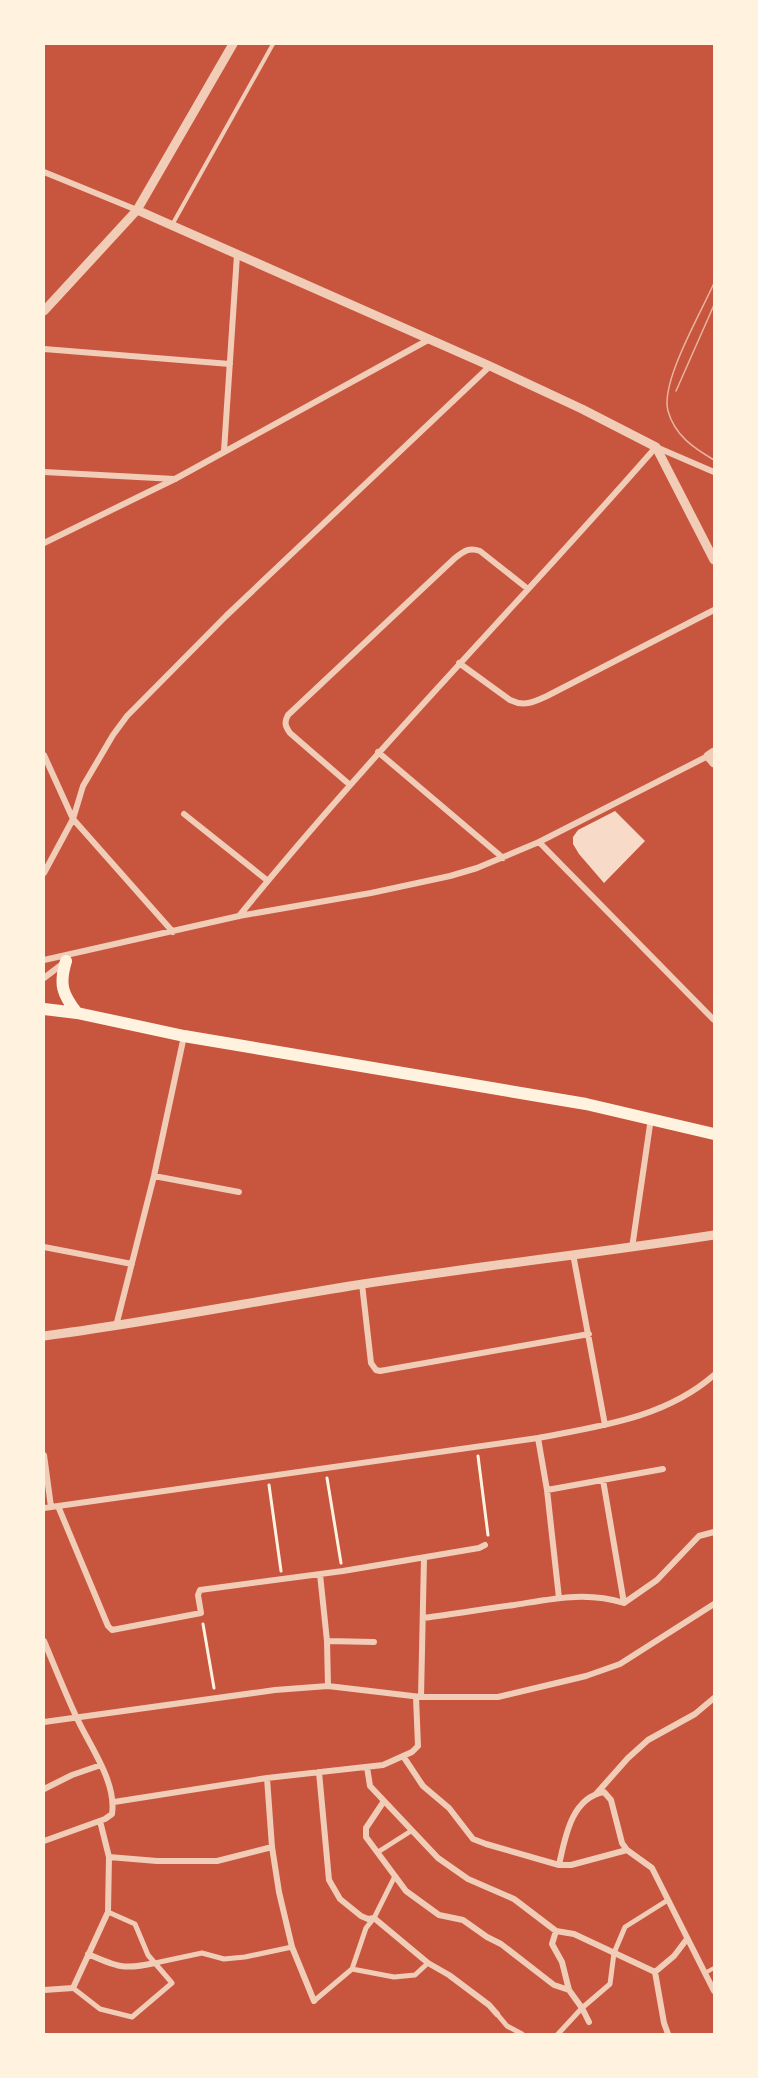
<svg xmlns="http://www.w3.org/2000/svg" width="758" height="2078" font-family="Arial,sans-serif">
  <rect width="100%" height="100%" fill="#c8553d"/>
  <path fill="#f7dbc8" d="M615,811L645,841L604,883L579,854L573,844V837L578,830Z"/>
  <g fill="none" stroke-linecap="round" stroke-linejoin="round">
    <path stroke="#fff3e0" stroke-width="3" d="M478,1456L488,1535
      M327,1478L341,1563
      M269,1485L281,1571
      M203,1624L214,1688"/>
    <path stroke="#f1ccb7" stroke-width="4" d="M172,225L273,44
      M705,1973L714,1968"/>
    <path stroke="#f1ccb7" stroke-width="5" d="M378,1852L411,1831
      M155,1963L202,1953L224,1959L245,1957L292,1947
      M352,1969L394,1977L415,1975L428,1963
      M73,1988L100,2009L132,2017L172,1983L148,1955L135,1924L108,1912
      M314,2001L352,1969L366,1928L374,1918L395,1876
      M497,2014L507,2026L522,2034
      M558,2034L582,2008L610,1984L614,1953L625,1927L668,1900"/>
    <path stroke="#f1ccb7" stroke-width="6" d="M44,172L137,210
      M44,349L230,364
      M224,451L237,255
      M44,472L175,479
      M44,543L175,479L428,340
      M459,663L510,700C524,707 534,702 547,696L714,610
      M378,752L503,858
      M44,755L73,819L173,932
      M350,785L290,733C285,726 284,722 288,715L455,558C464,551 469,547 480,551L528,589
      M184,814L268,881
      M539,842L714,1020
      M44,873L73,819L83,786L113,735L127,716L226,616L490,366
      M239,916C371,753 518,605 656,447L714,472
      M44,960L239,916L371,893L450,876L477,868L539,842L708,756
      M44,978L65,962
      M154,1176L239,1192
      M44,1247L132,1264
      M632,1248L651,1118
      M573,1254L605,1425
      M362,1284L371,1363L376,1370L380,1371L589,1334
      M116,1326L154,1176L184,1036
      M538,1438L547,1490L559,1598
      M44,1455L51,1507
      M603,1480L624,1603
      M547,1490L663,1469
      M58,1506L108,1626L112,1630L201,1613L198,1595L200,1590L343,1571L479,1548L485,1545
      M44,1508L538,1438C600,1426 665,1418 714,1375
      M320,1574L327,1641L328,1686
      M423,1618C454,1614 484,1609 514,1605C552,1599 586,1591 624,1603L657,1580L699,1536L714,1532
      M44,1641C54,1665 64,1690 75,1714C88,1744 117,1781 112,1814L105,1819L44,1841
      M327,1641L374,1642
      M421,1697L424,1558
      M44,1722L275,1690L328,1686L421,1697H498L586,1676L620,1664L714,1604
      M403,1756L423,1786L449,1808L473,1839L486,1844L559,1865H571L627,1850
      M367,1767L370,1786L438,1858L468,1879L514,1899L556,1931L574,1934L655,1972L674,1956L687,1939
      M319,1772L329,1880L340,1899L361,1916L368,1919L374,1918L428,1963L449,1975L489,2005L497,2014
      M267,1778L272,1847L279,1892L292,1947L314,2001
      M44,1789L72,1775L101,1765
      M596,1794L628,1758L648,1740L695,1714L714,1698
      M384,1801L366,1828V1837L406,1891L439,1915L463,1920L487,1937L501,1944L554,1985L569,1990L582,2008L589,2022
      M114,1802L267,1778L383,1765L412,1752L418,1746L416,1697
      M109,1857L157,1861H217L272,1847
      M559,1865C565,1838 571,1798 604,1792L611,1800L622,1843L627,1850L652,1868L714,1991
      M556,1931L552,1944L562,1962L569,1990
      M88,1954C117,1967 124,1970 155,1963
      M655,1972L664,2023L668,2034
      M44,1990L73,1988L108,1912L109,1857L100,1821"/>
    <path stroke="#f1ccb7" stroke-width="9" d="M137,210L490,366L582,409L656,447L714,560
      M44,311L137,210L233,44
      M714,752L708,756L714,763
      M44,1336C151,1322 256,1301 363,1284C480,1266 598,1253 714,1235"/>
    <path stroke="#fff3e0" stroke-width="12" d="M66,961C59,984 62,994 77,1013
      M44,1009L77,1013L184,1036L586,1104L714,1134"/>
    <path stroke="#e9b49f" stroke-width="1.5" d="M714,283C702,311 660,382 668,411C675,436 694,448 714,460
      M676,391L714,305"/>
  </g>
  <rect width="758" height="2078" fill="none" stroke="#fff3e0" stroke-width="90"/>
</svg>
